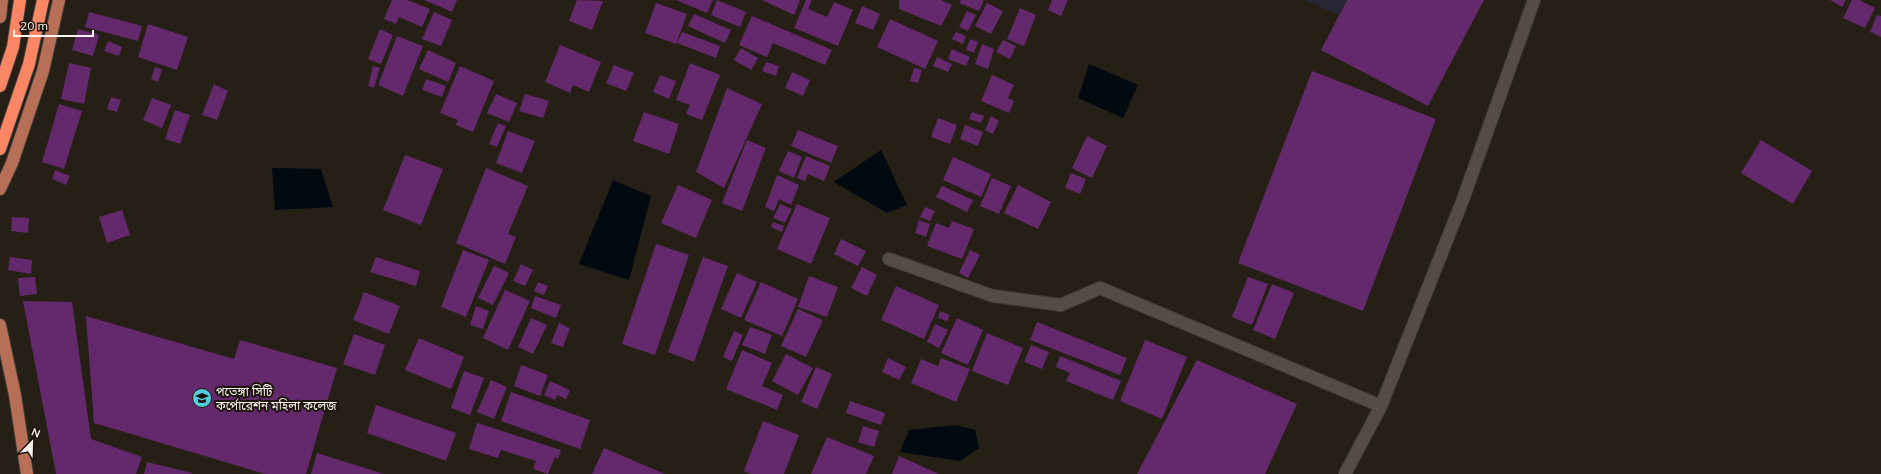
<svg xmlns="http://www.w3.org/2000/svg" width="1881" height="474" font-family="Mulish,'Noto Sans Bengali',sans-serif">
  <rect width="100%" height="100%" fill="#261f16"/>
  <path fill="#282535" d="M1304,0H1346L1339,15Z"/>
  <path fill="#010911" d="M1089,64L1138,85L1123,118L1078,98Z
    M881,150L907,205L887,213L834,182Z
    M272,168L321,169L333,207L275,210Z
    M613,180L651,196L629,280L579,264Z
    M956,425L975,430L979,448L960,461L900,452L909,430Z"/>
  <path fill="#64296c" d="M392,0H407L430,9L422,27L399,17L396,24L384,19Z
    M424,0H457L452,12Z
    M577,0L603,1L592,30L569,21Z
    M676,0H713L707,13Z
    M717,0L746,12L740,27L711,15Z
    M762,0H798L800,1L794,15Z
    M806,0H812L808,9L827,17L834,2L853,10L838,46L794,28Z
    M899,0H941L952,5L941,26L899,9Z
    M961,0H982L984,1L979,11L959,3Z
    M1052,0H1068L1061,16L1048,10Z
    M1347,0H1484L1428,106L1321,50Z
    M1830,0H1846L1842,7Z
    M1852,0H1859L1875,8L1865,28L1843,18Z
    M656,3L687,14L676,44L645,33Z
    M987,3L1003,11L991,34L975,26Z
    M862,6L880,14L873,30L855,23Z
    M1020,8L1036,15L1024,46L1007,39Z
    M967,11L976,15L968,31L959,27Z
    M89,12L142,26L138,41L85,27Z
    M434,12L452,20L441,46L422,39Z
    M694,14L731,30L725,43L688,26Z
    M1877,15L1881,16V37L1870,32Z
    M752,16L832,50L825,65L773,43L767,57L739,45Z
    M890,19L938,41L925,69L877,47Z
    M148,24L188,37L177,70L138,57Z
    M78,29L99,35L93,56L72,50Z
    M380,29L393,35L381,64L368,59Z
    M682,32L720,46L716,58L677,43Z
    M956,32L966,36L963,44L952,39Z
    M397,36L423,46L403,96L378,85Z
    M970,39L978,42L974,53L966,50Z
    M1003,40L1016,46L1010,59L996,52Z
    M108,41L122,47L119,56L104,51Z
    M982,44L994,49L988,69L975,64Z
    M560,45L601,62L589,92L573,85L570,93L545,82Z
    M741,48L758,58L751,70L734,60Z
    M952,49L970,57L966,66L948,59Z
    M428,50L456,63L448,82L419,69Z
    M937,57L952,64L948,72L933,66Z
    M766,62L779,66L776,76L762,71Z
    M69,63L91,68L84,104L61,99Z
    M690,63L720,75L702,120L686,114L690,105L676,100Z
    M614,65L634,73L626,91L606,83Z
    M373,66L380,68L374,88L368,86Z
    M460,66L494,81L473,132L456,125L458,120L440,113Z
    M155,67L162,69L158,82L151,79Z
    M914,68L922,70L918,83L910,81Z
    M1312,71L1436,119L1363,311L1238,263Z
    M792,72L810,80L803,96L785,88Z
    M660,75L676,81L669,99L653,92Z
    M992,75L1014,85L1008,98L1014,101L1009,113L981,101Z
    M426,79L446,86L442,97L422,90Z
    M214,84L228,91L217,120L202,115Z
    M727,88L762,104L724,188L696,172Z
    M496,94L517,103L509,122L487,113Z
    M525,94L549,101L543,118L519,111Z
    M111,97L121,100L117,112L107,109Z
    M152,98L171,105L162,128L143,120Z
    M59,104L82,111L64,169L42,162Z
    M175,110L190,115L180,144L165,139Z
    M644,112L679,124L669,154L633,141Z
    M972,112L984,116L981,123L969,119Z
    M991,116L999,121L993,134L985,130Z
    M938,118L957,125L950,144L931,137Z
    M498,123L506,126L497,147L489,144Z
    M965,125L983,132L978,146L960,139Z
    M798,130L838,146L831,163L791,146Z
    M508,131L535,141L522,173L496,163Z
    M1087,136L1107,146L1092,178L1072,168Z
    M747,140L766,148L742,211L722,203Z
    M1761,140L1812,171L1793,204L1741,173Z
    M788,151L802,157L794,178L779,171Z
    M405,155L443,169L421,225L383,210Z
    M806,156L830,166L824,181L808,174L805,181L797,178Z
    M953,157L991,174L981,197L943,180Z
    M486,168L528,186L508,234L516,237L505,264L456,243Z
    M55,170L70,176L66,185L52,179Z
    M1071,173L1086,179L1080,194L1065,188Z
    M777,175L799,185L791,205L779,199L774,211L765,207Z
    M992,178L1011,186L999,214L980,206Z
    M678,185L712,200L696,238L661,223Z
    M1018,185L1051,202L1038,229L1004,213Z
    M942,186L973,200L967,212L936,197Z
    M780,204L792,209L785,223L773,218Z
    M797,204L830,218L811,264L777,249Z
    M925,207L935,211L930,221L920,217Z
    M122,210L130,235L107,243L99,217Z
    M12,217L29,218L28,233L11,231Z
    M919,220L930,224L926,237L915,233Z
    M952,221L974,229L962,259L927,246L936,223L949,228Z
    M773,222L784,226L782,232L771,227Z
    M841,239L866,251L858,266L834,254Z
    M656,244L689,255L655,355L622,344Z
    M463,250L489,260L466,317L441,307Z
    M970,250L980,255L968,278L959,273Z
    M10,257L32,260L31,274L8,270Z
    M376,257L420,271L416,286L370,272Z
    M703,257L728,266L694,362L668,352Z
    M521,264L533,270L525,286L513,281Z
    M494,266L509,273L493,305L478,298Z
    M862,267L877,275L867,296L851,288Z
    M737,273L757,282L741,318L721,309Z
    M809,276L838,287L827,317L798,307Z
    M35,277L37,294L20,296L18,278Z
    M1248,277L1268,284L1252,325L1232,317Z
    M538,282L548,286L544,295L534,291Z
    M761,282L798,299L782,336L744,320Z
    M1272,284L1294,293L1275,339L1253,330Z
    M896,286L939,305L924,339L881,320Z
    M505,290L530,301L508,350L483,338Z
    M364,292L400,306L389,334L353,320Z
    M535,296L561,305L556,318L531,308Z
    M23,301L72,302L91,439L142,457L136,474H56Z
    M476,306L489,311L483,329L470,325Z
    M798,309L823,320L806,357L781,346Z
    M940,311L950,315L947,321L938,318Z
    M86,316L234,359L240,340L337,368L306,474H265L94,423Z
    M531,318L547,325L533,354L518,347Z
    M957,318L983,330L968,365L941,353Z
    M1037,322L1127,358L1120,375L1030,340Z
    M559,323L570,328L563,347L551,343Z
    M935,324L948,330L939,348L927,342Z
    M750,327L772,335L765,354L742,345Z
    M734,331L743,335L732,361L723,357Z
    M987,333L1023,348L1008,385L972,371Z
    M354,334L385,345L375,375L343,364Z
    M419,338L464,357L451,389L405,370Z
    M1145,340L1187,357L1162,419L1120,401Z
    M1031,345L1049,352L1042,369L1024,362Z
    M742,350L772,363L762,386L783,395L777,410L726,389Z
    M786,354L813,368L798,395L772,381Z
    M1060,356L1121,381L1113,400L1066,381L1070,373L1056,367Z
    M888,358L906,367L899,380L882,372Z
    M941,358L970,369L956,402L911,383L921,359L938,366Z
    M1197,360L1297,404L1265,474H1137Z
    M521,365L548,375L540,396L514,386Z
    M816,367L832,374L817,409L801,402Z
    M464,371L484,378L470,415L451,408Z
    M491,380L507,387L494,419L477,412Z
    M550,381L570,390L566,399L557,395L555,400L544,395Z
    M511,392L590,420L580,449L501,421Z
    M850,401L885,413L881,425L846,413Z
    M376,405L456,433L446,461L367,433Z
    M763,421L799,435L784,474H751L744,471Z
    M477,423L561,450L558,459L555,457L548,474L533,469L536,461L501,450L498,458L469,449Z
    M863,426L879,431L874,447L858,442Z
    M827,437L874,456L866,474H811Z
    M604,448L665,474H592Z
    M317,453L384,474H311Z
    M899,456L939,474H892Z
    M147,462L192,473V474H144Z"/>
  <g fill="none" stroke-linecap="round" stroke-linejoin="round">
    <g stroke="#423c37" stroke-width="14">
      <path id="minor" d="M889,259L993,296L1061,305L1100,288L1381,406
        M1345,474L1381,406L1462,202L1534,0"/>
    </g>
    <g stroke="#423c37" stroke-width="14">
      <path id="major" d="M0,17L2,0
        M0,189L12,163L43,71L59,0
        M0,325L15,395L27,474"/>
    </g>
    <g stroke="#423c37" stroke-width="14">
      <path id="highway" d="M0,86L13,47L20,0
        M0,149L29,64L43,0"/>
    </g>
    <use href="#minor" stroke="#554d43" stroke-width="12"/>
    <use href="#major" stroke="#b86f58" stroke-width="12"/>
    <use href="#highway" stroke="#fa8666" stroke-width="12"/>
  </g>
  <defs>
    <g id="school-disc" transform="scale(1)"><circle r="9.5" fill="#53cbdc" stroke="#1d150d"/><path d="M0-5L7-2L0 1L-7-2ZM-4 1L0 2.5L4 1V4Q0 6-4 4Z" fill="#111"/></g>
  </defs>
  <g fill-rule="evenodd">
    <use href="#school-disc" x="202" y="398"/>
  </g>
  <g text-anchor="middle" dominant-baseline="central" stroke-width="4" stroke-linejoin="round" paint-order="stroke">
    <g font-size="12" fill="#f9f4ee" stroke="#1d150d" text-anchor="start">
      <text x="216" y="391">পতেঙ্গা সিটি<tspan x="216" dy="14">কর্পোরেশন মহিলা কলেজ</tspan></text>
    </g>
  </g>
  <g transform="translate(32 442) rotate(23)" stroke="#1d150d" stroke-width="3" paint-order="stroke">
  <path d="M0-3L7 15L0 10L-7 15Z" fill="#f9f4ee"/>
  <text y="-6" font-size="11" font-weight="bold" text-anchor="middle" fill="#f9f4ee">N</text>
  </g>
  <path d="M14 30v6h79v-6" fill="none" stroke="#f9f4ee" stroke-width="2"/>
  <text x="20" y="30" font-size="12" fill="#f9f4ee" stroke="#1d150d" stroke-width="3" paint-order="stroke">20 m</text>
</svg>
